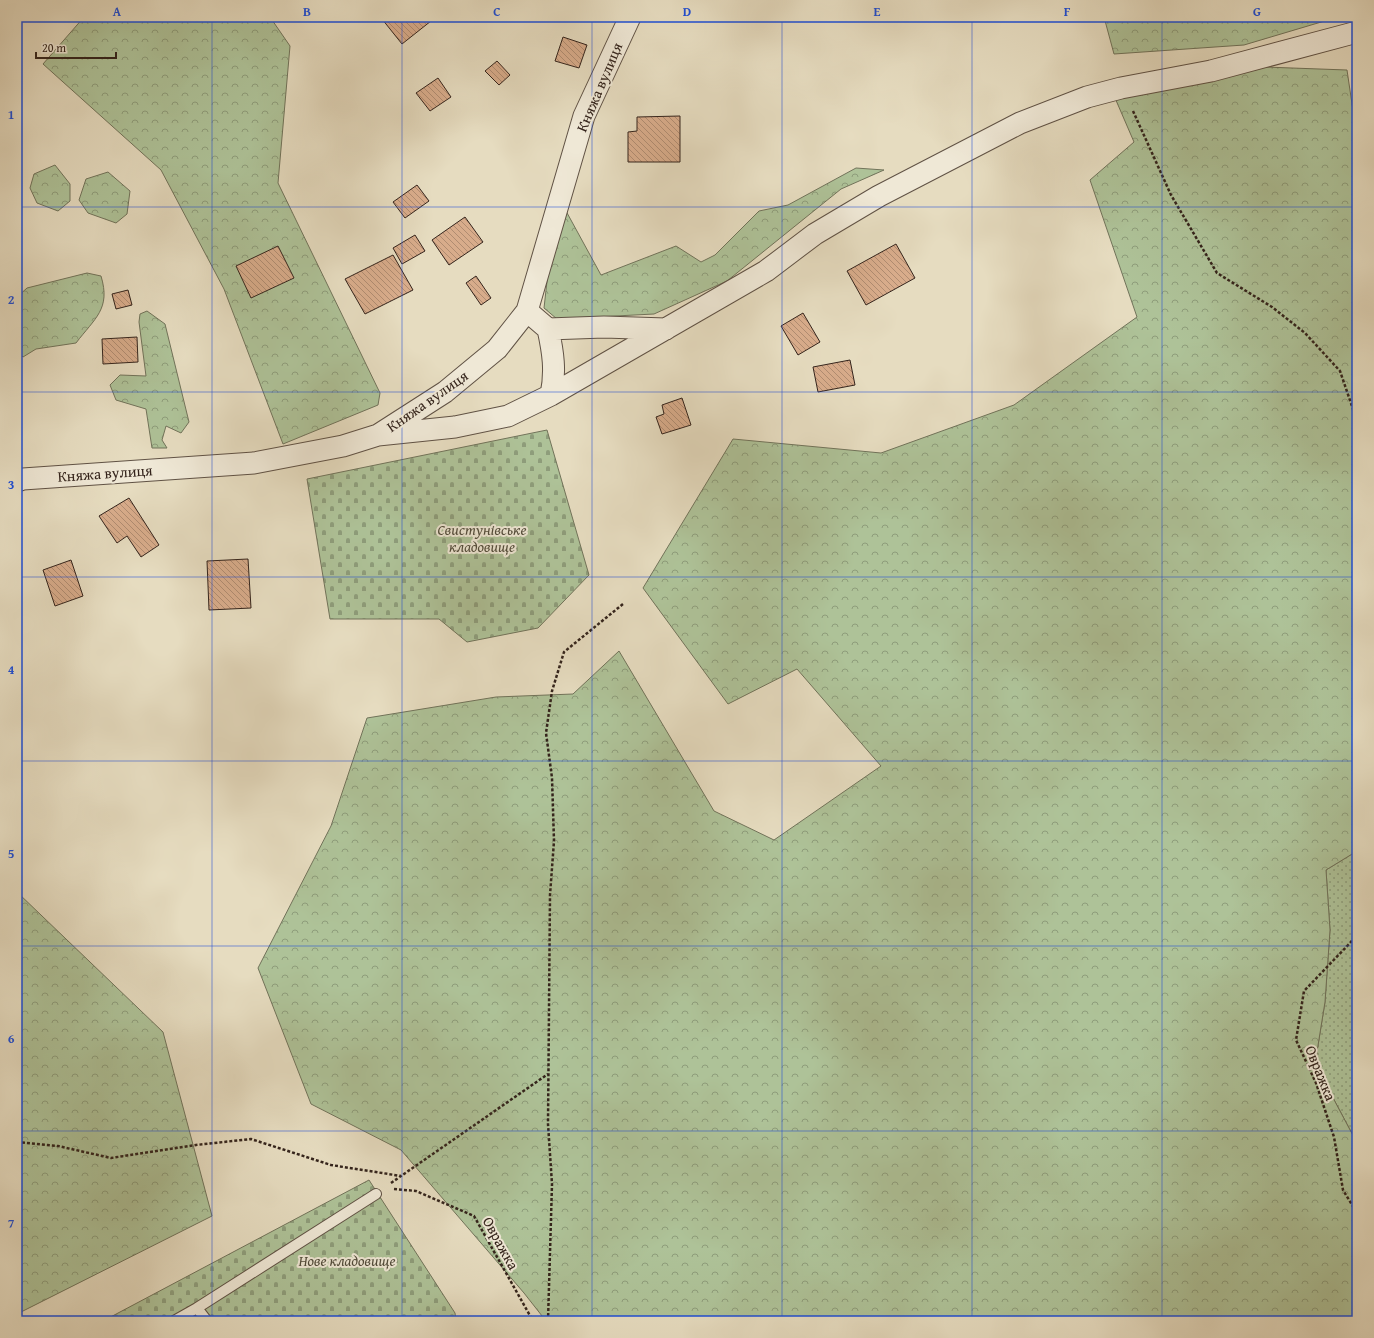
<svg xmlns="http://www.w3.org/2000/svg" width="1374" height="1338" font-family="'Gentium Book Plus',serif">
  <defs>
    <pattern id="grass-dots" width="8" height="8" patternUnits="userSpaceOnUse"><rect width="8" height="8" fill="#aec298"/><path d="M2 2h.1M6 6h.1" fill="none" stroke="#8e9d7b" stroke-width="1.8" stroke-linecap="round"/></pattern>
    <pattern id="forest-crowns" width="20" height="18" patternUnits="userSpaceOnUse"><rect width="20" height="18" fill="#aec298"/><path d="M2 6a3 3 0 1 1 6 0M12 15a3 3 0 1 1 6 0" fill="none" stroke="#8e9d7b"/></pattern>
    <pattern id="cemetery-stones" width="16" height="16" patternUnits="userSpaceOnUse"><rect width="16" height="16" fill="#aec298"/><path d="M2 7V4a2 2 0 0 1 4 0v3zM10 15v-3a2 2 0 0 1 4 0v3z" fill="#8e9d7b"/></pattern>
    <pattern id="building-back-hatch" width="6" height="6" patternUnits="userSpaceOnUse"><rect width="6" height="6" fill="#d8ac8b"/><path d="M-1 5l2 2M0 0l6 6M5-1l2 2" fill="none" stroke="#b08c71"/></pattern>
  </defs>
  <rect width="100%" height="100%" fill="#e6dcc0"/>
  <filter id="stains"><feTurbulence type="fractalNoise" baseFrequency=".005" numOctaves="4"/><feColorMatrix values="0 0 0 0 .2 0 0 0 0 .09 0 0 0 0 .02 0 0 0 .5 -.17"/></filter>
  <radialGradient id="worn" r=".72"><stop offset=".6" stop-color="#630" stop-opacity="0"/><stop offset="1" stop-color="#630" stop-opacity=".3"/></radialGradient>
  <path fill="url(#grass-dots)" stroke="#71735a" d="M1357,851V1143L1315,1064L1325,1002L1330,930L1326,870Z"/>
  <path fill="url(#forest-crowns)" stroke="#71735a" d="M84,17H270L290,46L278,183L380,393L378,405L283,444L224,289L161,170L43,64Z
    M1104,17H1338L1244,45L1114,54Z
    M1264,67L1347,70L1357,138V851L1326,870L1330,930L1325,1002L1315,1064L1357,1143V1321H546L524,1293L401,1150L311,1104L258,968L331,826L367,718L496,697L573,694L619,651L714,811L774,840L881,766L797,669L728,704L643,588L733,439L881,453L1014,405L1137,317L1090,180L1134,142L1115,98Z
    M55,165L70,184V201L58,211L37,203L30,188L34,174Z
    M856,168L884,170L841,189L727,281L654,314L557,319L544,308L551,246L566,211L601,275L676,246L701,262L715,255L759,211L788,205Z
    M108,172L130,191L127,214L116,223L88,213L79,200L86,179Z
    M87,273L101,276C111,309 95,318 76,343L36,349L23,357L17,351V297L27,288Z
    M147,311L165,324L189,422L181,433L166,426L162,440L167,448H152L146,409L116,400L110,385L120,375L146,376L139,322L140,314Z
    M17,892L163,1032L212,1216L17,1314Z"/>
  <path fill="url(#cemetery-stones)" stroke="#71735a" d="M547,430L589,575L538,628L467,642L439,619H330L307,479Z
    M369,1180L455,1313L456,1321H103Z"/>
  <path fill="url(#building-back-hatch)" stroke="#34241c" d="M385,17H428L431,21L402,44L382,19Z
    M563,37L587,45L579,68L555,61Z
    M497,61L510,75L499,85L485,71Z
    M438,78L451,97L430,111L416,93Z
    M680,116V162H628V132L637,131V117Z
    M417,185L429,201L405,218L393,202Z
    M465,217L483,242L449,265L432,240Z
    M415,235L425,251L402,264L393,248Z
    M896,244L915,278L866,305L847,271Z
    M278,246L294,278L251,298L236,266Z
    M393,255L413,290L365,314L345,279Z
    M476,276L491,298L481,305L466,283Z
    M128,290L132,305L116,309L112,294Z
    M803,313L820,342L798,355L781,326Z
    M137,337L138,362L103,364L102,339Z
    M850,360L855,385L818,392L813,367Z
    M682,398L691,425L662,434L656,417L664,414L662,405Z
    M129,498L159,545L141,557L127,536L117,543L99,516Z
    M248,559L251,608L209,610L207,561Z
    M71,560L83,596L55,606L43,570Z"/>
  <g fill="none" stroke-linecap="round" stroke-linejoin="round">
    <g stroke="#605245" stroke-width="12">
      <path id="service" d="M197,1308L376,1194
        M174,1321L197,1308L207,1321"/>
    </g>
    <g stroke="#605245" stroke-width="23">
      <path id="minor" d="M527,311L548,329L604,327L666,329
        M548,329C553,352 556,371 551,395
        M378,435L455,427L508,416L551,395L766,271L815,234L879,196L1020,123L1087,97L1121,88L1211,71L1357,32
        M17,481L23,479L254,463L343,446L378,435L445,392L497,349L527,311L584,116L630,17"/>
    </g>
    <path stroke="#34241c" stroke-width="2.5" stroke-dasharray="3 2" stroke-linecap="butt" d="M1133,111L1171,195L1217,273L1272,307L1305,333L1340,371L1357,421
      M1357,932L1351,942L1304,991L1296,1040L1316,1083L1334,1137L1343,1190L1357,1213
      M17,1142L58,1146L111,1158L196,1145L251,1139L331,1165L401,1176
      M391,1183L548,1074
      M394,1189L416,1191L474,1216L533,1321
      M548,1321L552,1184L548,1124L550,895L554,841L552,778L546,733L552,691L564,652L623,604"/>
    <use href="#service" stroke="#efe8d6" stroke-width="10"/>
    <use href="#minor" stroke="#efe8d6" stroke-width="21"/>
  </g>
  <path fill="none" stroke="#1d4ed8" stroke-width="1" stroke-opacity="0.55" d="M212,17V1321M402,17V1321M592,17V1321M782,17V1321M972,17V1321M1162,17V1321M17,207H1357M17,392H1357M17,577H1357M17,761H1357M17,946H1357M17,1131H1357"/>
  <g text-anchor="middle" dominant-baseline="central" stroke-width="4" stroke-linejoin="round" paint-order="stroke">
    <g font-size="15" fill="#34241c" stroke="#efe8d6">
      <text transform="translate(599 87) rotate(-67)">Княжа вулиця</text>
      <text transform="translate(427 401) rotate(-35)">Княжа вулиця</text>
      <text transform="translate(105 473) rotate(-4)">Княжа вулиця</text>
      <text transform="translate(1321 1073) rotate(68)">Овражка</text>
      <text transform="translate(501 1243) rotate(61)">Овражка</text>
    </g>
    <g font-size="15" font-style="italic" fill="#524c3b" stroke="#efe8d6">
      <text x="482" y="529">Свистунівське<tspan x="482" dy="17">кладовище</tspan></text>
      <text x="347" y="1260">Нове кладовище</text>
    </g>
  </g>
  <rect width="1374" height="1338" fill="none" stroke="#e6dcc0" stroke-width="44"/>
  <path d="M36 52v6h80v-6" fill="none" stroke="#34241c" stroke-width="2"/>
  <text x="42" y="52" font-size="12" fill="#34241c" stroke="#efe8d6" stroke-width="3" paint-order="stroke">20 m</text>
  <rect x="22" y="22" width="1330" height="1294" fill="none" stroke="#1d4ed8" stroke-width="1.5"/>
  <g font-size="13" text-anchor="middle" font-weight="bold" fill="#1d4ed8">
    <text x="117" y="16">A</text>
    <text x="307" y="16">B</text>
    <text x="497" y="16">C</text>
    <text x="687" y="16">D</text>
    <text x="877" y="16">E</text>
    <text x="1067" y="16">F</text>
    <text x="1257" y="16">G</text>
    <text x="11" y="119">1</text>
    <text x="11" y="304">2</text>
    <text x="11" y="489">3</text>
    <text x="11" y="674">4</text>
    <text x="11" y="858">5</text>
    <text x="11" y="1043">6</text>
    <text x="11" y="1228">7</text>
  </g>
  <rect width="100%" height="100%" filter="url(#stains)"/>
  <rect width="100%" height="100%" fill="url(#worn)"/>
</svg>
